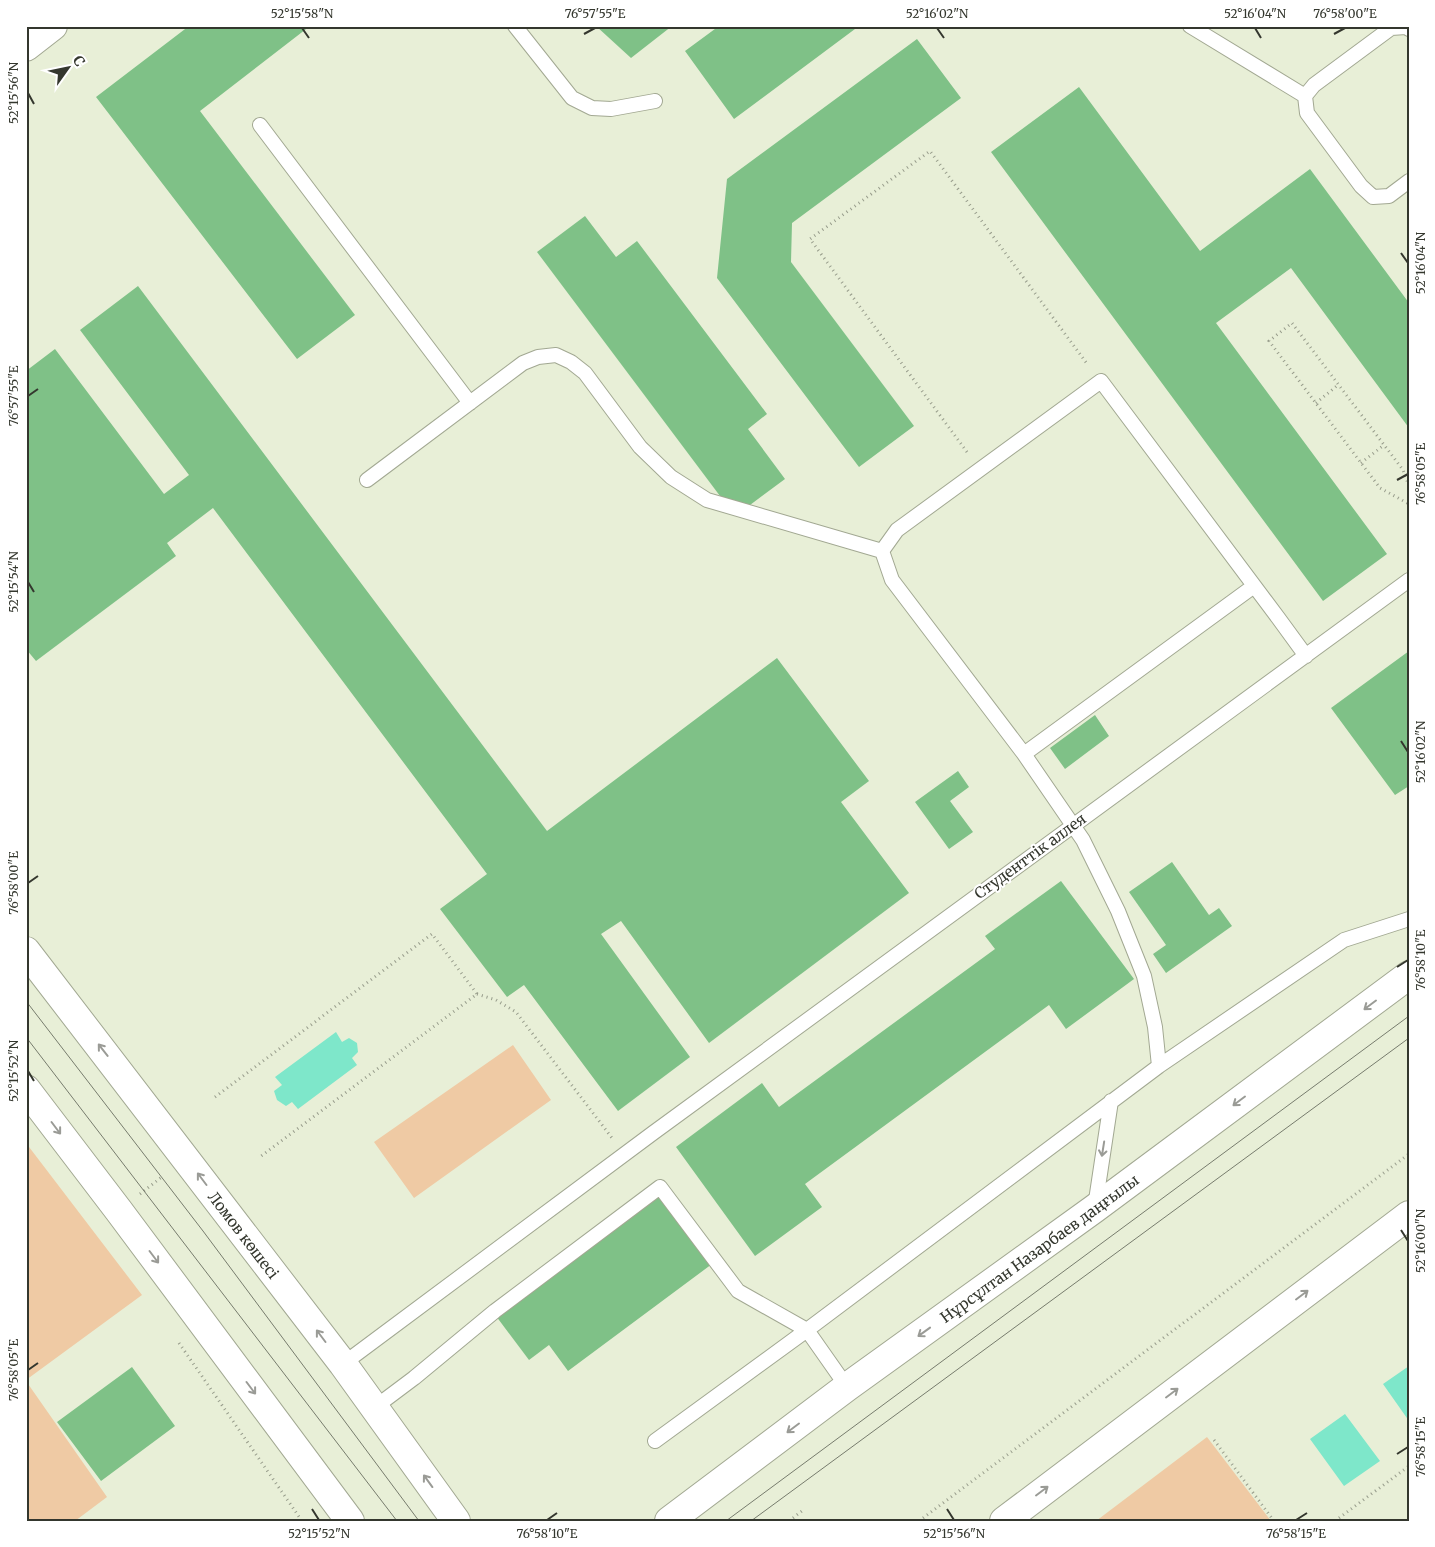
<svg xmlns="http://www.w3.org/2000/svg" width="1435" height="1547" font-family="Merriweather,serif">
  <rect width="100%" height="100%" fill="#e8efd7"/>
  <path fill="#efcaa4" d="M513,1045L551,1100L414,1198L374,1142Z
    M26,1143L142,1295L26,1380Z
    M26,1381L107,1497L75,1521H26Z
    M1207,1437L1271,1521H1096Z"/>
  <path fill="#7ee7ca" d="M336,1032L342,1042L349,1038L357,1043L358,1052L352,1058L357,1065L298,1109L292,1102L286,1106L277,1100L274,1091L282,1085L275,1077Z
    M1409,1366V1421L1383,1384Z
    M1345,1414L1380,1461L1344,1486L1310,1439Z"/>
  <path fill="#7fc187" d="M189,26H310L200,111L355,315L297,359L96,97Z
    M596,26H672L631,58Z
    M719,26H859L734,119L685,51Z
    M917,39L961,98L792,223L791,262L914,426L859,467L717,278L727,179Z
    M1079,87L1200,251L1310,169L1409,303V428L1291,268L1216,323L1387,554L1323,601L991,152Z
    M585,216L616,257L637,241L767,414L748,429L785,479L750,505L723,500L537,252Z
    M138,286L547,831L777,658L869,781L841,802L909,893L709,1043L621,921L601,934L690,1057L618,1111L524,985L507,997L440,909L487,874L213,508L167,543L176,556L36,661L26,649V371L55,349L164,494L189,475L80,330Z
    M1409,651V786L1395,795L1331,708Z
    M1095,715L1109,736L1065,769L1050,748Z
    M958,771L969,787L950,801L973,832L949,849L915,802Z
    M1172,862L1209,915L1219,908L1232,926L1166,973L1153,954L1166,945L1129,892Z
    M1061,881L1134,979L1066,1029L1049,1005L805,1184L822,1207L755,1256L676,1147L762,1083L779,1107L995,949L985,936Z
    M661,1195L712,1264L568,1371L549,1345L529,1360L496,1316Z
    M132,1367L175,1426L101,1481L57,1422Z"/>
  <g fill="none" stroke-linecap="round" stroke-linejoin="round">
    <g stroke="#a2a892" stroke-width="16">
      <path id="service" d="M515,26L572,98L592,108L611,109L655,101
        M1190,26L1305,96
        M1409,29L1406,27L1391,28L1314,85L1305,96L1307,113L1361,186L1373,197L1389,196L1409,181
        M260,125L470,403
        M367,480L523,363L538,357L556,355L571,362L585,373L640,447L671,477L707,500L882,551
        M1254,586L1024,754L892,580L882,551L897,530L1101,381L1279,619L1306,656
        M1024,754L1083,840L1118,911L1144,976L1155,1027L1159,1066
        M1095,1207L1111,1101
        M343,1364L653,1133L1409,580
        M374,1408L414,1378L495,1311L660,1187L738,1291L807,1330L847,1387
        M655,1441L807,1330L1159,1066L1344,940L1409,919"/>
    </g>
    <g stroke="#a2a892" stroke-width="30">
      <path id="minor" d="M26,47L53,26"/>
    </g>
    <g stroke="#a2a892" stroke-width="30">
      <g id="secondary">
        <path id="s1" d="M26,951L343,1364L456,1521"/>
        <path d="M26,1089L119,1211L350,1521"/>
      </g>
    </g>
    <g stroke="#a2a892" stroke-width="30">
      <g id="primary">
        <path id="s2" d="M669,1521L847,1387L1094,1209L1409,975"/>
        <path d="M1004,1521L1409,1215"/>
      </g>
    </g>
    <path stroke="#979c8b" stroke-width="3" stroke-dasharray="1 4" stroke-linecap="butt" d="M1316,403L1338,385
      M967,452L810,239L930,151L1088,365
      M1361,463L1384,445
      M1409,486L1403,470L1292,323L1269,341L1380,488L1409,504
      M477,994L496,1000L516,1012L612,1138
      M215,1097L432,934L477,994L260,1157
      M140,1194L163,1176
      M179,1343L302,1521
      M1214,1440L1274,1521
      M789,1521L802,1511
      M919,1521L1409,1154
      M1335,1521L1409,1466"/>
    <use href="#service" stroke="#fff" stroke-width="14"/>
    <use href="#minor" stroke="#fff" stroke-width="28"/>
    <use href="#secondary" stroke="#fff" stroke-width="28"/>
    <use href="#primary" stroke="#fff" stroke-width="28"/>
    <path stroke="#777c6d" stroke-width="1" d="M26,1001L203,1231L419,1521
      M26,1037L397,1521
      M726,1521L1409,1016
      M751,1521L1409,1038"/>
  </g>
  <defs><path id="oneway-shaft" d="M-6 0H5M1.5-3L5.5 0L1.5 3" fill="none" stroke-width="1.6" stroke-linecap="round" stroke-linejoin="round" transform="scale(1.25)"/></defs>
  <g stroke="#9a9b96">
    <use href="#oneway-shaft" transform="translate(1370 1005) rotate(143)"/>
    <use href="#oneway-shaft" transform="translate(103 1050) rotate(-128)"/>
    <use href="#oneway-shaft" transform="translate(1239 1101) rotate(143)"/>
    <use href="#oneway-shaft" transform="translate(56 1128) rotate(53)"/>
    <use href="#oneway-shaft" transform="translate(1103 1149) rotate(99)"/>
    <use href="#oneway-shaft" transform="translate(202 1179) rotate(-127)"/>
    <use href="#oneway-shaft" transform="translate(154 1257) rotate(53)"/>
    <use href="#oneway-shaft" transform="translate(1302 1295) rotate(-37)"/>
    <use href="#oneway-shaft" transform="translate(924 1332) rotate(144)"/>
    <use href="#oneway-shaft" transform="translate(321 1336) rotate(-127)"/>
    <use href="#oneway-shaft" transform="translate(251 1388) rotate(53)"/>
    <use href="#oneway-shaft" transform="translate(1172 1393) rotate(-37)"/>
    <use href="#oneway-shaft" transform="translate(793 1428) rotate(143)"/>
    <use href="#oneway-shaft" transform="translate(428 1481) rotate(-126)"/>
    <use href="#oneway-shaft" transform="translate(1042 1491) rotate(-37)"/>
  </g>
  <path fill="none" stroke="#34372e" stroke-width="2" d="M302,28L309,38M937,28L944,38M1255,28L1261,38M584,34L595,28M1334,34L1345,28M28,93L34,104M1401,253L1408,263M28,396L38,389M1397,480L1408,474M28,582L34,592M1401,741L1408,752M28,883L38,876M1397,967L1408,960M28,1071L34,1081M1401,1230L1408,1241M28,1370L38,1363M1397,1454L1408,1447M312,1509L319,1520M947,1509L954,1520M547,1520L557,1513M1296,1520L1307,1513"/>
  <g text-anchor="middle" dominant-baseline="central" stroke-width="4" stroke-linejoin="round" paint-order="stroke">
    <g font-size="15" fill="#34372e" stroke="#fff">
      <text transform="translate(1030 856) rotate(-36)">Студенттік аллея</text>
      <text stroke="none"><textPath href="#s1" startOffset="358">Ломов көшесі</textPath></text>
      <text stroke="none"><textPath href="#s2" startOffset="460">Нұрсұлтан Назарбаев даңғылы</textPath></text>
    </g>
  </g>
  <rect width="1435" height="1547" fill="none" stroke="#ffffff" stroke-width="55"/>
  <g transform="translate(68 68) rotate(57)" stroke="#ffffff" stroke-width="4" paint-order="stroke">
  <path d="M0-4L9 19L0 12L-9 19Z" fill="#34372e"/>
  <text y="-8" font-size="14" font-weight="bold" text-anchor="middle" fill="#34372e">С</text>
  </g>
  <rect x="28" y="28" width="1380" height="1492" fill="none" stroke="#34372e" stroke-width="2"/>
  <g font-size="12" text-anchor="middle" fill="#34372e">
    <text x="302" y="18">52°15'58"N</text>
    <text x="595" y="18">76°57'55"E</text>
    <text x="937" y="18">52°16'02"N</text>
    <text x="1255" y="18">52°16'04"N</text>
    <text x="1345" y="18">76°58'00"E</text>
    <text transform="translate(14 93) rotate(-90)" y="4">52°15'56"N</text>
    <text transform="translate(1421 263) rotate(-90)" y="4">52°16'04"N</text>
    <text transform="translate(14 396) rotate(-90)" y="4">76°57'55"E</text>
    <text transform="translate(1421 474) rotate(-90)" y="4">76°58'05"E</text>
    <text transform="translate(14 582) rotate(-90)" y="4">52°15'54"N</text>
    <text transform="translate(1421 752) rotate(-90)" y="4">52°16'02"N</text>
    <text transform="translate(14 883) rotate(-90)" y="4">76°58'00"E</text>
    <text transform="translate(1421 960) rotate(-90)" y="4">76°58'10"E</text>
    <text transform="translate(14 1071) rotate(-90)" y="4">52°15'52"N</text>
    <text transform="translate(1421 1241) rotate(-90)" y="4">52°16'00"N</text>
    <text transform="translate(14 1370) rotate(-90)" y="4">76°58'05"E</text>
    <text transform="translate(1421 1447) rotate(-90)" y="4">76°58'15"E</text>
    <text x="319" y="1538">52°15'52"N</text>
    <text x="547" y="1538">76°58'10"E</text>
    <text x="954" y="1538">52°15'56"N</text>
    <text x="1296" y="1538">76°58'15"E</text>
  </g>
</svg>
